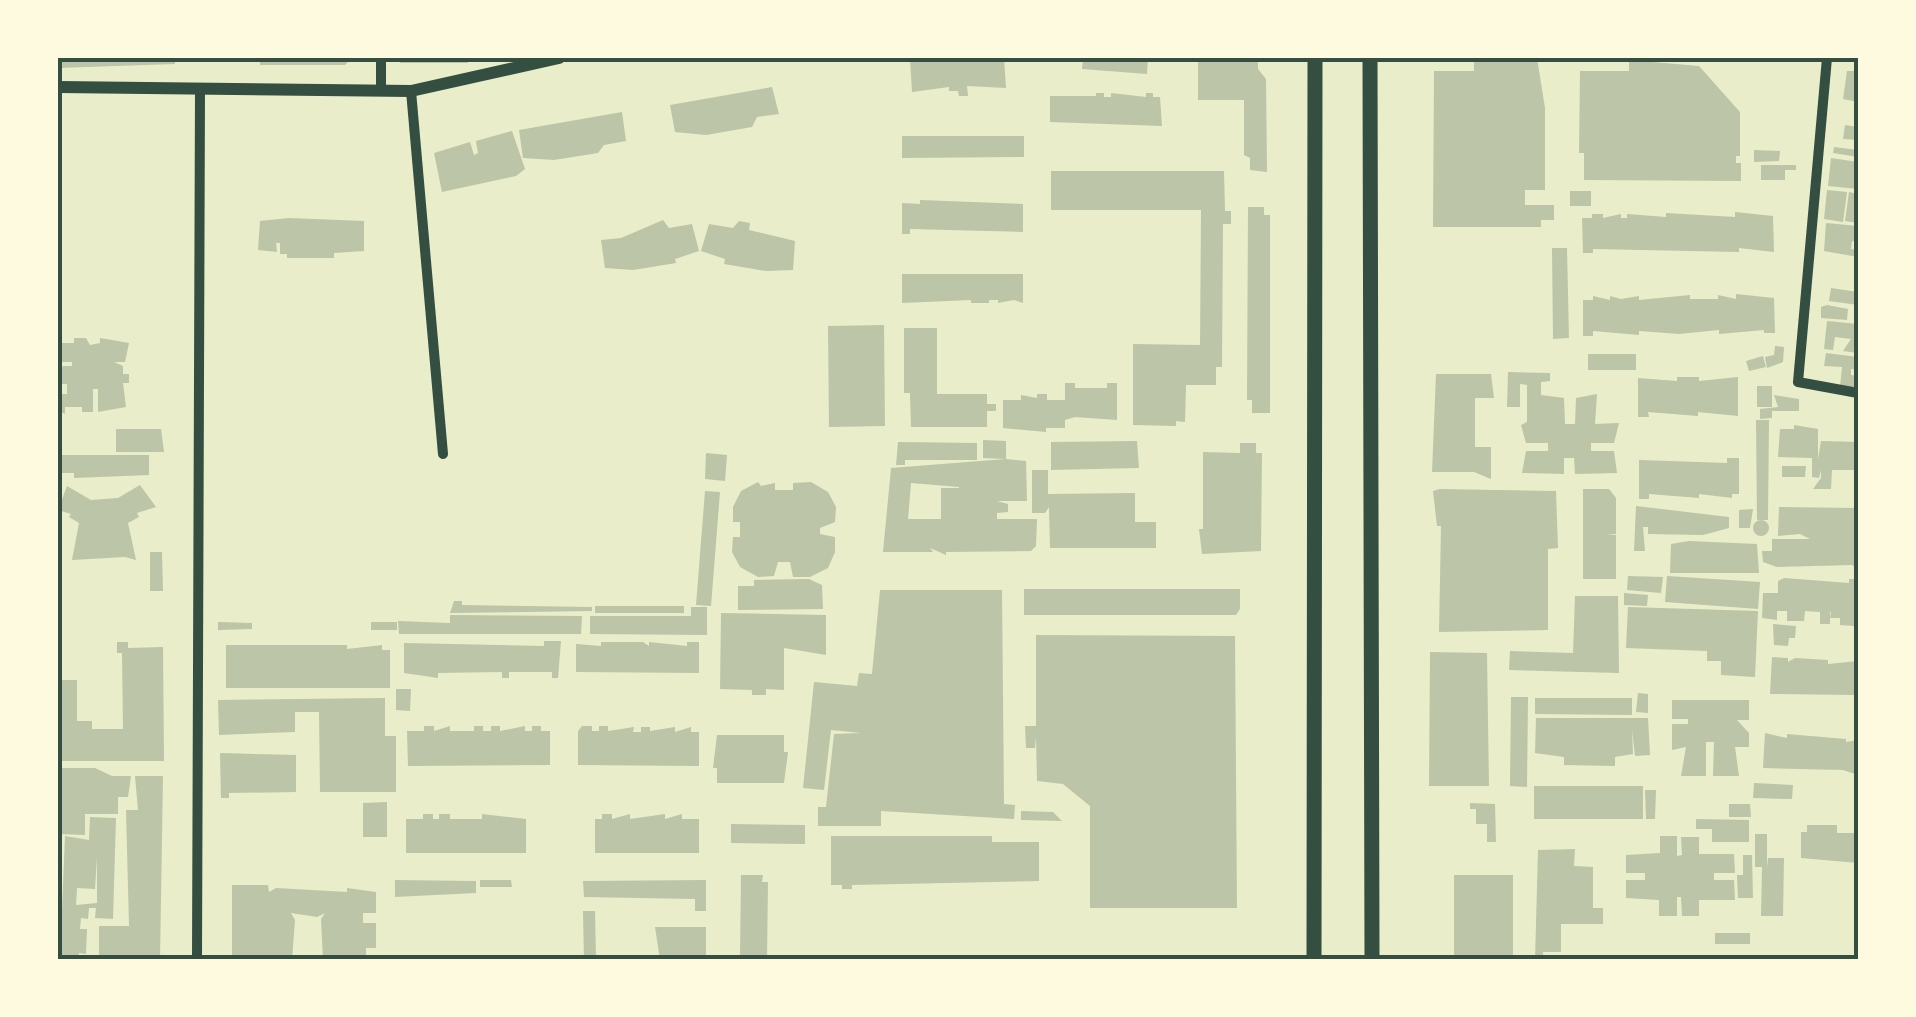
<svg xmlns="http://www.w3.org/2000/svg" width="1916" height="1017" font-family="Raleway,sans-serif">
  <rect width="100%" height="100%" fill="#e9edc9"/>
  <path fill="#bcc5a7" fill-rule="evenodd" d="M58,58H175V64L58,68Z
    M260,58H349V61L345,65H260Z
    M400,58H468V63H400Z
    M910,58H1004L1006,88L967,86L968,96H959L958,91H949V87L912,92Z
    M1083,58H1148L1147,74L1082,69Z
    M1198,58H1258V69L1266,79L1267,172L1250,170V158L1244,155V100H1198Z
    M1474,58H1537L1545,108V190H1525V205H1554V220H1541V227H1433L1434,71H1474Z
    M1629,60L1699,66L1740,112V156H1736V163H1741V181L1584,180V153H1579L1580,71H1629Z
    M1847,71H1858V102L1843,99Z
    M772,87L779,114L757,117L752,127L706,135L675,132L670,105Z
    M1096,93H1104V97H1111V93L1146,97V93H1153V97H1160L1162,126L1050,122V96H1096Z
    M622,112L626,141L604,145L598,153L554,160L523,158L519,130Z
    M1845,125L1858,127V140L1843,139Z
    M512,131L525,169L516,176L442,192L434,153L470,142L474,155L478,153L476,141Z
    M902,136H1024V157L902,158Z
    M1834,147L1858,150V157L1833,153Z
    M1754,150L1780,151L1779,161L1754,162Z
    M1831,158L1858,162V189L1828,186Z
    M1761,165H1796V170H1785V180H1761Z
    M1051,171H1224L1225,211H1231V224H1223L1222,367H1216V385H1186L1185,422L1176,421V426L1133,425V344L1200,345L1201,210H1051Z
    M1827,190L1847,192L1843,222L1824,219Z
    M1570,191H1591V206H1570Z
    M1849,192L1858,194V223L1845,221Z
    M920,200L1023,204V232L910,229V234H902V203L920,204Z
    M1248,207H1264V215H1270V413H1252V400H1247Z
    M1735,212L1773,216L1774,252L1739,248V252L1593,249V253H1583L1582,218H1592V214H1603V218L1621,214V218H1627V214L1666,217V213L1735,217Z
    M289,218L364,221V251L334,253V258H287V254H280V243H276L277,252L258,250L260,221Z
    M663,220L669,228L692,224L699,251L675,259L676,263L633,270L605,268L601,240L621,238Z
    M739,221L750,223L749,230L795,241L793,270L766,271L724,264L725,259L701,251L709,224L733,228Z
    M1826,223L1858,226V242L1852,241L1851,249L1858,250V257L1824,251Z
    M1552,248H1567L1569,338L1553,339Z
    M902,274H1023V303L1014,300L998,303V300H989V303H971V300L902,303Z
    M1831,288L1858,292V305L1829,301Z
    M1736,294L1774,298L1775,333H1764V330L1719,334V330L1679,334L1639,331V335L1593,331V336H1583V300H1593V296L1610,300V296L1621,299L1639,296V300L1690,295V299H1718V295L1736,299Z
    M1827,305L1848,309L1847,320L1821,318V307Z
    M1827,321L1858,324V353L1843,351L1851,339L1835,337L1833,350L1824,349Z
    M884,325L885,426L829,427L828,326Z
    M904,328H937V394H987V404H996V411H987V427H911L910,393H904Z
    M74,338H86L90,345L100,343V338L129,343L125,362H114L123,366V374H129V383H123L126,407L98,412V389H93V412H82V407H65V414L58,410V394H67V384H59V373L63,366H72V362H61L58,343H74Z
    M1775,346L1784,347L1783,362L1767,368L1765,357L1774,355Z
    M1826,353L1858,357V370L1851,369V375L1858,376V389L1840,387L1842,367L1824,366Z
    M1588,354H1636V370H1588Z
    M1763,356L1766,367L1749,371L1746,361Z
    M1508,372L1550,373V381L1541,382V395L1564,398L1565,424H1575L1576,398L1597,394L1595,424L1619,423L1614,443H1591V451H1614L1617,473L1575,474L1574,458H1564V474L1522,473L1526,451H1548V443H1526L1521,425L1527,422V385L1520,384V407H1507Z
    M1436,374H1491L1494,398H1475V447H1491V479L1474,472H1432Z
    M1677,377H1699V381L1738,377V416L1698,412V416L1648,412L1649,417H1638V378L1677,381Z
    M1065,383H1075V388H1107V383H1117V420L1075,417L1065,420V428H1046V432L1003,428V400H1021V395L1037,398V394H1047V400H1065Z
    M1757,386H1772V407H1757Z
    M1774,395L1799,399V411H1772V418L1760,419V409L1778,407Z
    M1756,420H1769L1768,520H1757Z
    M1794,425L1818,429V459L1821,441L1858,442V470H1832L1831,489H1813L1821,478V470L1819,478L1812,477V458L1778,457L1780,429H1794Z
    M116,429H161L164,452H116Z
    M983,440L1006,441V459L983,458Z
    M1137,441L1139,468L1051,470V442Z
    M898,442L977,443V460H905V465H896Z
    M1240,443H1256V453H1262L1261,551L1202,554L1199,529H1203V452L1240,453Z
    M706,453L727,455L725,481L705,479Z
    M58,455H149V475L74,478V473H58Z
    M1727,458H1739V494H1732V498L1699,494V498L1649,494V499H1639V460L1727,463Z
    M1006,459L1026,461L1027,501H997L1008,504V512L997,513V519H1037L1036,546L1031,551L946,552V555L930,548L933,552H883L891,468ZM911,483L959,487V488H941V519H908Z
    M1782,466H1806L1805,477H1782Z
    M1032,470H1048V494L1135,493V522H1156V548H1050L1049,507L1045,513H1032Z
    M758,482L761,486L775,483V490H793V483L811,482L828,492L836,507L835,522L820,528V534L835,537V552L828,568L810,577H793L790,562H778L774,576L758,577L740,567L732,552L733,537H740V522H733V507L741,491Z
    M140,485L156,507L137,513L139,517L128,523L136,560L125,557L72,560L79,523L69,517L71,514L58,510L67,486L91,500L118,498Z
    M1440,489L1556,491L1558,548L1548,549V630L1439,632L1441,526H1437L1433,491Z
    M1583,489H1609L1616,498V534H1606L1616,535V579H1583Z
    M705,491L720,492L711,606L696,605Z
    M1636,506L1729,517V528L1703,535L1648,534V527H1643L1645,551H1634Z
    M1779,507L1858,508V569L1852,565L1777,567L1763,562L1762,551H1772V539H1810L1800,534L1778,536Z
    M1753,509L1750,528H1739V510Z
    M1753 528a8 8 0 1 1 16 0a8 8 0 1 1-16 0Z
    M1689,541L1757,544L1759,573H1670L1671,544Z
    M150,552H162L163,591H150Z
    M1628,576L1663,577L1661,593L1627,590Z
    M1667,576L1760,582L1758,609L1665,602Z
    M1784,578L1849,583V579H1858L1855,626L1840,625V618H1830L1831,612H1830V624H1820V612L1805,611L1804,621H1787V611H1777V620L1762,618L1763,593H1778V581Z
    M809,579L822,585L823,609L738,610V586H754V580Z
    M1024,589H1240V609L1236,615H1024Z
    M880,590H1002L1004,804L1015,805L1014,819L881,811V826H818V807H826L834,734L861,733L831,730L824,790L803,788L814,682L857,686L859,673L872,674Z
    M1624,593L1648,595L1647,606L1624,605Z
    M1575,596H1618L1619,673L1509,670L1510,651L1573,653Z
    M454,601H462V605L592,607V611L450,613Z
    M595,606H684V613H595Z
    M691,607H707V635L590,634V616H691Z
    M1628,607L1758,611L1755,677L1721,675V661H1707V651L1626,648Z
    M721,613L826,615V655L784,648V690L766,689V695H752V690L720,689Z
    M450,615L582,616L581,634H399L398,621L450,623Z
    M218,622L252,623V629L218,630Z
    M371,622H397V630H371Z
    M1773,624L1796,626L1795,638H1789L1788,646L1774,645Z
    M1036,635L1235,636L1237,908H1090V806L1063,784L1037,781L1036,736L1035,748H1026L1025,726H1036Z
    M544,641H561L558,678H552V672H509V678H502V672L438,673V678L404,673V643L544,646Z
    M117,642H128V648L163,647L164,761H58V680H77V721H92V729H123L122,653H117Z
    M601,642H643L649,646V642L687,646V642H699V673L576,672V644L601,646Z
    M226,645H347V649L382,645V650H390V688H226Z
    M1430,652L1487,653L1489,786H1429Z
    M1772,657L1788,658V662L1795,658L1828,660V664L1858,661V699L1855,695L1770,694Z
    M396,689H411L410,711L396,710Z
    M1638,693L1648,694V713L1636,712Z
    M1511,697H1528L1527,787L1510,786Z
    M385,698V736H396V792H320L319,712H295V732L219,735L218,700Z
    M1535,698H1632V715L1535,714Z
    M1672,700H1749V720H1737L1749,733V747H1735L1739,776H1713L1714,742H1706V776H1681L1686,747L1672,750V724H1688V719H1672Z
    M1536,718H1648L1650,755L1635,756L1632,730L1633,754L1615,757V766L1564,765V757L1535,753Z
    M424,726H434V731L450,726V731H474V726H483V731H491V726H500V731L525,726V731H532V726H541V731H550V765L408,766L407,731H424Z
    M582,726H592V731H599V726H608V731L634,727L633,732H641V727H650V731L675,727V732L691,727V732H699V766L578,765V731Z
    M1765,733L1787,738V734L1846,739V742L1858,740V775L1843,770L1763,768Z
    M717,735H784V752H788L784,783H717V768H713Z
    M220,753L296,755V792L229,793V798H221Z
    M58,768H95L112,776H131L128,797H118V814H85V835L58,834Z
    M135,776H163L160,960H99V926H129L126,810H138Z
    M1754,783L1793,785L1792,799L1753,798Z
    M1534,786H1643V819H1534Z
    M1645,790H1656L1655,819H1646Z
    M387,802V837H363V803Z
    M1470,803L1495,804L1496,842H1487V824H1476V809H1470Z
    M1729,804H1750L1751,817H1729Z
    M1021,811L1053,812L1062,821L1021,820Z
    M423,814H433V819H439V814H450V819H482V814L526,819V853H406V819H423Z
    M602,814H612V819L630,814V819L665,814V819L682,814V819H699V853H595V819H602Z
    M90,817L116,818L113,919L95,918L96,908H89L88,919L81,918L80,929H87L86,954L79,953L78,960H60L65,836L89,840ZM97,857V903L76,905L77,888L95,889Z
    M1696,819L1749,820V842H1712V829H1696Z
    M731,824L805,825V844L731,843Z
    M1807,825H1837V833H1858V863L1801,858V832H1807Z
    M1755,834H1767V868L1768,858H1784L1783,916H1761L1762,867H1755Z
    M831,836H992V842H1039V881L852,885V889H842V885H831Z
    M1660,836H1677V856L1682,855L1681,837H1699V854H1734L1735,873H1714V880H1734L1735,900H1699V916H1682L1681,897H1677V916H1659V900L1626,898V880H1645V873H1626V855L1660,853Z
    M1575,849L1574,866L1593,867V908H1603V924H1561V952H1543V960H1535L1538,850Z
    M1743,855H1752L1753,898H1738L1737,875H1743Z
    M741,875H763L762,882H768L767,960H740Z
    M1454,875H1513V960H1454Z
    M395,880L476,881V893L395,897Z
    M480,880H511L512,887H480Z
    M706,880V911H695V899L584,897L583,881Z
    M232,885H268L269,892L276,888L347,892V888L376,892V913H363V923H376V948H366V960H323L321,919L325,913L317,917L291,913L295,920L292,960H232Z
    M583,911H595L596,960H584Z
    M655,927H706V960H660Z
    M1715,933H1750V944H1715Z"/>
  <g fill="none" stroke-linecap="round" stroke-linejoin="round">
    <path stroke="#344e41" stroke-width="10" d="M1827,58L1798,382L1858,393
      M381,89V58
      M411,91L443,454
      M197,960L200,88"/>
    <path stroke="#344e41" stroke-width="12" d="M58,87L411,91L559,58"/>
    <path stroke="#344e41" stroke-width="15" d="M1370,58L1372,960
      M1314,960L1315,58"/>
  </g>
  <rect width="1916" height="1017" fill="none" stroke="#fefae0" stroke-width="120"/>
  <rect x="60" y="60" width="1796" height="897" fill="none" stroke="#344e41" stroke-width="4"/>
</svg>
